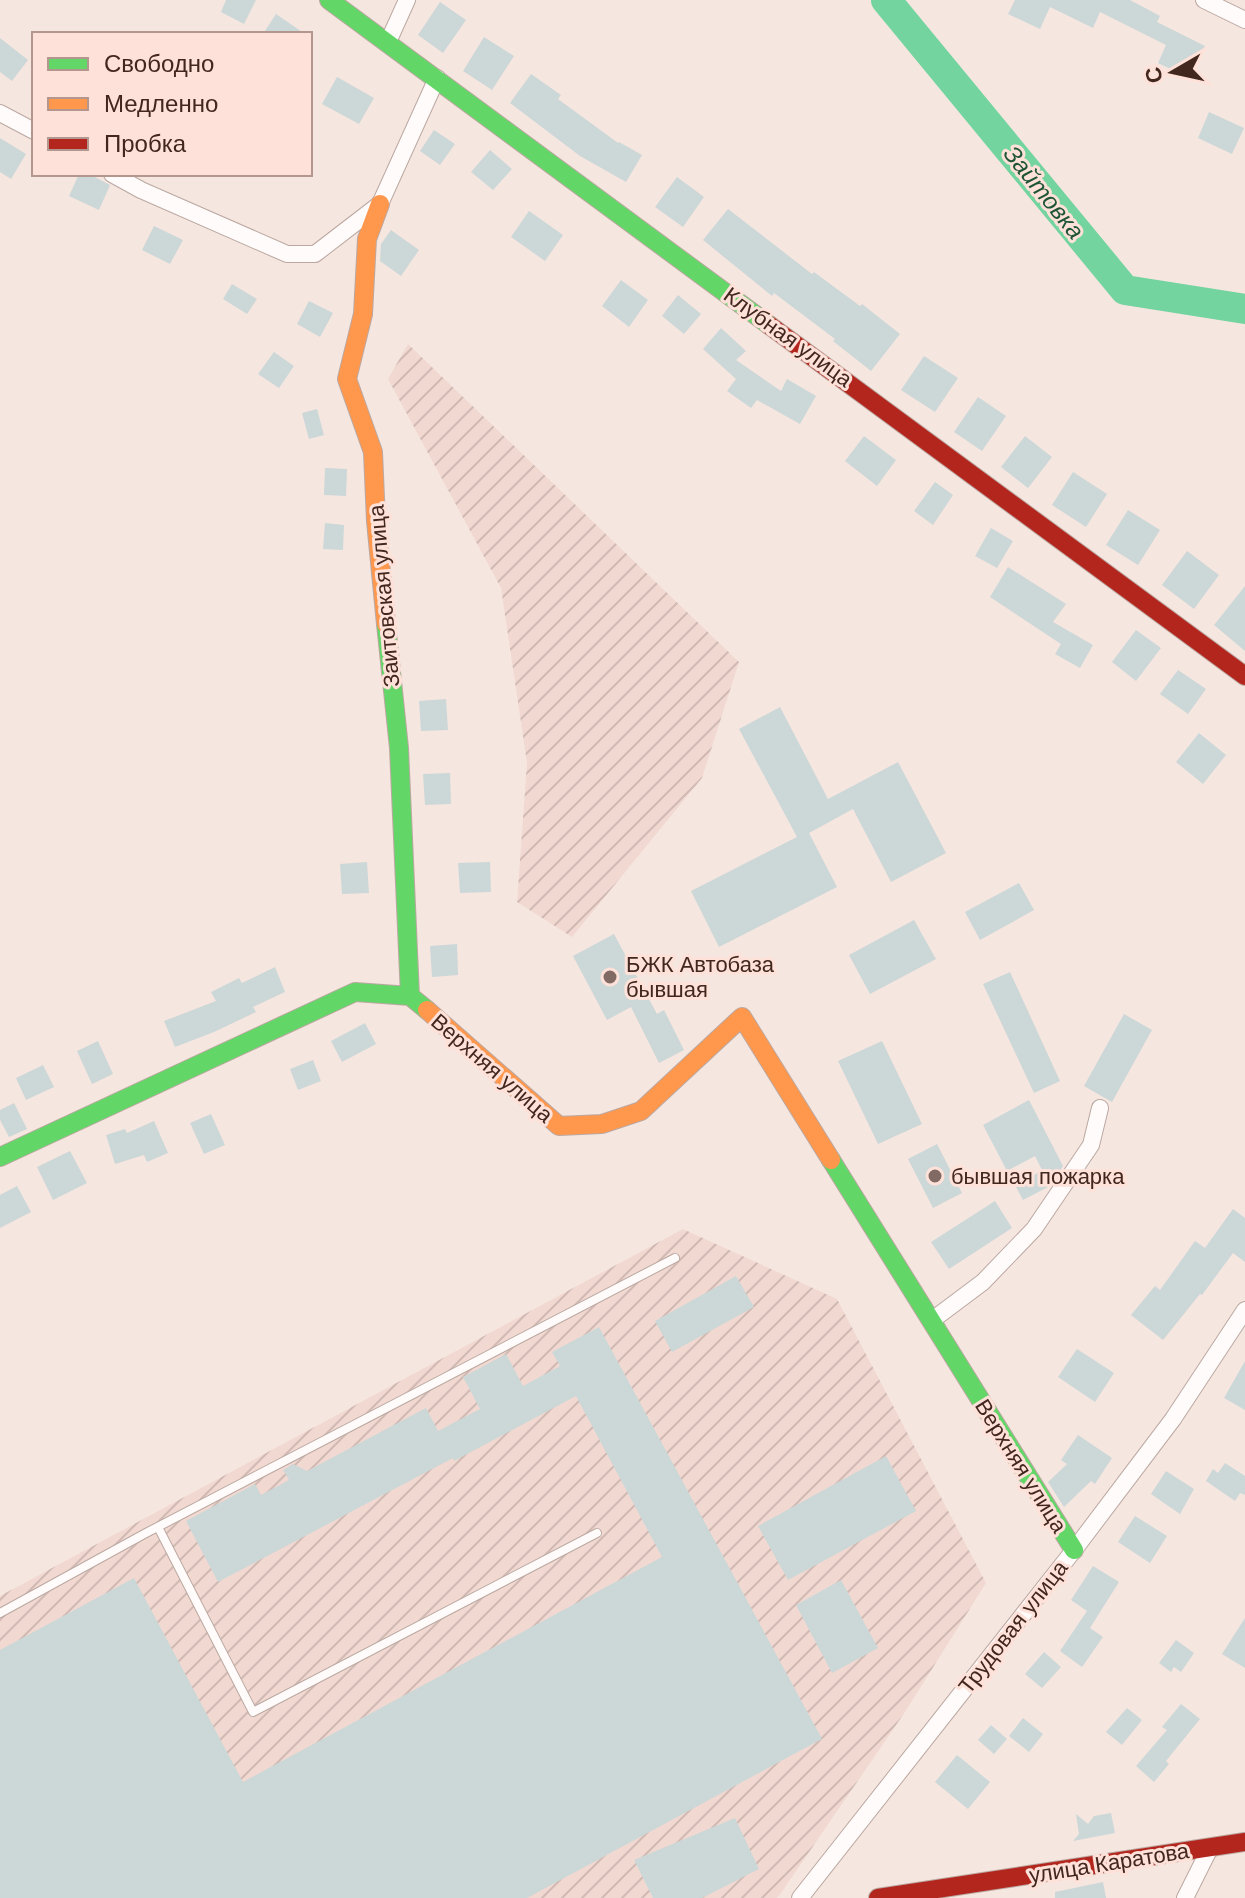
<svg xmlns="http://www.w3.org/2000/svg" width="1245" height="1898" font-family="Helvetica,sans-serif">
  <defs>
    <pattern id="industrial-furrows" width="10" height="10" patternUnits="userSpaceOnUse" patternTransform="scale(2)"><rect width="10" height="10" fill="#f1d9d1"/><path d="M-1 1l2-2M0 10L10 0M9 11l2-2" fill="none" stroke="#d0bab3"/></pattern>
  </defs>
  <rect width="100%" height="100%" fill="#f6e6e0"/>
  <path fill="url(#industrial-furrows)" d="M408,344L739,662L702,778L572,937L517,902L527,763L501,588L388,379Z
    M683,1229L837,1299L986,1583L905,1712L779,1896L776,1898H0V1596Z"/>
  <g fill="none" stroke-linecap="round" stroke-linejoin="round">
    <path stroke="#73d49f" stroke-width="30" d="M886,0L1125,290L1245,309"/>
  </g>
  <path fill="#ccd7d8" d="M226,0H256L244,24L221,12Z
    M1015,0H1130L1160,16L1157,22L1205,46L1189,78L1158,63L1166,45L1100,12L1093,28L1050,7L1040,29L1008,14Z
    M440,2L466,20L443,53L418,35Z
    M276,14L305,34H263Z
    M484,37L514,56L492,90L463,71Z
    M0,38L28,60L12,81L0,72Z
    M531,74L561,95L558,99L618,143L619,142L642,155L626,182L580,156L510,103Z
    M337,77L374,98L359,124L322,104Z
    M1209,112L1244,128L1232,154L1198,138Z
    M434,130L455,144L440,165L420,151Z
    M0,138L26,154L11,179L0,172Z
    M490,150L512,169L493,190L471,172Z
    M79,174H89L110,185L99,210L69,196Z
    M677,177L704,197L683,227L655,207Z
    M728,209L812,274L814,272L860,306L862,304L900,334L871,371L833,341L835,339L774,293L772,296L703,240Z
    M529,211L563,235L545,261L511,237Z
    M154,226L183,240L170,264L142,250Z
    M391,230L419,250L401,276L380,261L381,244Z
    M621,280L648,300L629,327L602,306Z
    M232,284L257,299L247,314L223,299Z
    M678,295L701,314L684,334L662,316Z
    M309,301L333,313L320,337L297,324Z
    M721,328L746,351L736,360L781,391L787,379L816,396L800,424L757,400L751,408L727,391L736,379L703,349Z
    M274,352L294,366L279,388L258,374Z
    M924,356L958,378L935,412L901,390Z
    M978,397L1006,416L982,451L954,432Z
    M317,409L324,435L309,439L302,413Z
    M864,436L896,460L877,486L845,461Z
    M1025,436L1052,457L1028,488L1001,467Z
    M325,468L347,469L346,496L324,495Z
    M1073,472L1107,494L1086,527L1052,505Z
    M935,482L953,495L933,525L914,511Z
    M1128,510L1160,530L1138,565L1106,545Z
    M325,523L344,525L343,550L323,549Z
    M991,528L1013,541L997,568L975,556Z
    M1187,551L1219,575L1194,609L1162,585Z
    M1008,567L1066,604L1053,622L1093,645L1080,668L1055,654L1061,644L990,597Z
    M1245,586V651L1214,625Z
    M1136,630L1161,648L1136,681L1112,662Z
    M1178,670L1206,689L1188,714L1160,694Z
    M446,699L448,730L421,731L419,701Z
    M780,707L828,799L898,762L946,853L891,882L853,809L809,833L837,887L719,947L691,891L797,837L739,729Z
    M1199,733L1226,755L1203,784L1176,762Z
    M450,773L451,804L425,805L423,774Z
    M367,862L369,893L342,894L340,864Z
    M490,862L491,892L460,893L458,863Z
    M1019,883L1034,910L980,940L965,912Z
    M914,920L936,959L870,994L849,955Z
    M614,934L657,1014L664,1010L684,1050L659,1063L631,1007L607,1020L573,956Z
    M457,944L458,975L432,977L430,946Z
    M275,967L285,992L253,1007L256,1012L214,1032L175,1047L164,1021L216,1001L211,992L239,978L242,983Z
    M1010,972L1060,1081L1034,1093L983,984Z
    M1124,1014L1152,1030L1112,1102L1084,1086Z
    M365,1023L376,1044L342,1062L331,1041Z
    M98,1041L113,1074L92,1084L77,1051Z
    M882,1041L922,1124L878,1144L838,1061Z
    M313,1060L321,1081L298,1090L290,1069Z
    M43,1065L54,1087L26,1100L16,1078Z
    M1029,1100L1063,1166L1050,1186L1023,1200L1016,1187L1042,1170L1035,1156L1007,1171L983,1125Z
    M14,1103L27,1129L9,1137L0,1120V1110Z
    M211,1114L225,1145L204,1154L190,1123Z
    M154,1121L168,1153L147,1162L144,1155L115,1164L106,1135L125,1129L127,1133Z
    M937,1144L962,1193L933,1208L908,1159Z
    M70,1151L87,1183L53,1200L37,1167Z
    M17,1186L31,1212L0,1228V1195Z
    M995,1201L1012,1228L949,1269L931,1242Z
    M1233,1209L1245,1218V1262L1233,1253L1202,1295L1200,1294L1163,1340L1131,1315L1155,1286L1160,1290L1195,1241L1205,1248Z
    M736,1276L754,1307L672,1352L655,1321Z
    M599,1327L822,1739L527,1898H0V1650L134,1578L243,1782L662,1557L576,1396L454,1461L453,1458L218,1582L186,1521L255,1484L261,1495L289,1480L283,1470L293,1464L307,1471L426,1408L438,1431L480,1409L463,1377L506,1354L523,1386L560,1366L552,1352Z
    M1077,1349L1114,1373L1095,1402L1058,1377Z
    M1245,1361V1410L1224,1398Z
    M1078,1435L1112,1458L1095,1484L1091,1481L1064,1507L1048,1482L1067,1464L1061,1460Z
    M886,1456L916,1511L788,1580L758,1526Z
    M1225,1463L1245,1476V1495L1240,1493L1235,1501L1206,1481L1213,1469L1218,1473Z
    M1166,1471L1194,1489L1180,1514L1151,1494Z
    M1135,1516L1167,1536L1150,1563L1118,1542Z
    M1093,1566L1119,1582L1090,1628L1103,1637L1082,1667L1060,1651L1087,1611L1071,1600Z
    M841,1580L878,1648L832,1673L796,1605Z
    M1245,1618V1668L1222,1654Z
    M1176,1640L1194,1653L1181,1672L1174,1667L1171,1672L1159,1663Z
    M1044,1652L1061,1667L1042,1688L1025,1674Z
    M1181,1704L1200,1719L1166,1761L1169,1764L1154,1782L1136,1766L1167,1730L1162,1727Z
    M1127,1708L1142,1720L1122,1745L1106,1732Z
    M1023,1718L1043,1734L1029,1752L1009,1736Z
    M991,1725L1007,1739L994,1754L978,1740Z
    M957,1755L990,1782L968,1809L935,1782Z
    M1111,1813L1115,1833L1073,1841L1079,1834L1076,1814L1088,1824L1094,1816Z
    M735,1818L759,1869L702,1898H653L634,1860Z
    M1103,1882L1106,1898H1055V1892Z"/>
  <g fill="none" stroke-linecap="round" stroke-linejoin="round">
    <g stroke="#bba8a1" stroke-width="10">
      <path id="lane" d="M158,1527L253,1712L597,1533
        M0,1613L146,1533L675,1258"/>
    </g>
    <g stroke="#bba8a1" stroke-width="18">
      <path id="street" d="M1204,0L1245,20
        M388,42L407,0
        M0,113L34,131
        M112,174L141,190L287,254H315L380,204L437,78
        M931,1321L983,1282L1034,1229L1091,1145L1100,1108
        M800,1898L1074,1550L1173,1419L1245,1310
        M1185,1898L1210,1848"/>
    </g>
    <g stroke="#bba8a1" stroke-width="20">
      <path id="fast" d="M329,0L769,325
        M386,624L399,748L410,996
        M0,1157L355,992L410,996L427,1010
        M831,1160L1074,1550"/>
    </g>
    <g stroke="#bba8a1" stroke-width="20">
      <path id="slow" d="M380,204L367,239L363,314L347,379L373,452L376,521L386,624
        M427,1010L559,1126L602,1124L641,1111L742,1017L831,1160"/>
    </g>
    <g stroke="#bba8a1" stroke-width="20">
      <path id="jam" d="M769,325L1245,676
        M878,1898L1245,1842"/>
    </g>
    <use href="#lane" stroke="#fefbfa" stroke-width="8"/>
    <use href="#street" stroke="#fefbfa" stroke-width="16"/>
    <use href="#fast" stroke="#63d668" stroke-width="18"/>
    <use href="#slow" stroke="#ff974d" stroke-width="18"/>
    <use href="#jam" stroke="#b3261e" stroke-width="18"/>
  </g>
  <g fill="#816a63" stroke="#fee1d8" stroke-width="3">
    <circle cx="610" cy="977" r="8"/>
    <circle cx="935" cy="1176" r="8"/>
  </g>
  <g text-anchor="middle" dominant-baseline="central" stroke-width="6" stroke-linejoin="round" paint-order="stroke">
    <g font-size="22" fill="#42271f" stroke="#fee1d8">
      <text transform="translate(788 337) rotate(36)">Клубная улица</text>
      <text transform="translate(384 596) rotate(-95)">Заитовская улица</text>
      <text transform="translate(492 1068) rotate(41)">Верхняя улица</text>
      <text transform="translate(1021 1466) rotate(58)">Верхняя улица</text>
      <text transform="translate(1013 1627) rotate(-52)">Трудовая улица</text>
      <text transform="translate(1109 1863) rotate(-9)">улица Каратова</text>
    </g>
    <g font-size="22" fill="#42271f" stroke="#fee1d8" text-anchor="start">
      <text x="626" y="964">БЖК Автобаза<tspan x="626" dy="25">бывшая</tspan></text>
      <text x="951" y="1176">бывшая пожарка</text>
    </g>
    <g font-size="24" font-style="italic" fill="#1e5537" stroke="#fee1d8">
      <text transform="translate(1044 192) rotate(51)">Зайтовка</text>
    </g>
  </g>
  <rect x="32" y="32" width="280" height="144" fill="#fee1d8" stroke="#b3978e" stroke-width="2"/>
  <rect x="48" y="58" width="40" height="12" fill="#63d668" stroke="#b3978e" stroke-width="2"/>
  <text x="104" y="72" font-size="24" fill="#42271f">Свободно</text>
  <rect x="48" y="98" width="40" height="12" fill="#ff974d" stroke="#b3978e" stroke-width="2"/>
  <text x="104" y="112" font-size="24" fill="#42271f">Медленно</text>
  <rect x="48" y="138" width="40" height="12" fill="#b3261e" stroke="#b3978e" stroke-width="2"/>
  <text x="104" y="152" font-size="24" fill="#42271f">Пробка</text>
  <g transform="translate(1173 72) rotate(261)" stroke="#fee1d8" stroke-width="6" paint-order="stroke">
  <path d="M0-6L14 30L0 20L-14 30Z" fill="#42271f"/>
  <text y="-12" font-size="22" font-weight="bold" text-anchor="middle" fill="#42271f">С</text>
  </g>
</svg>
